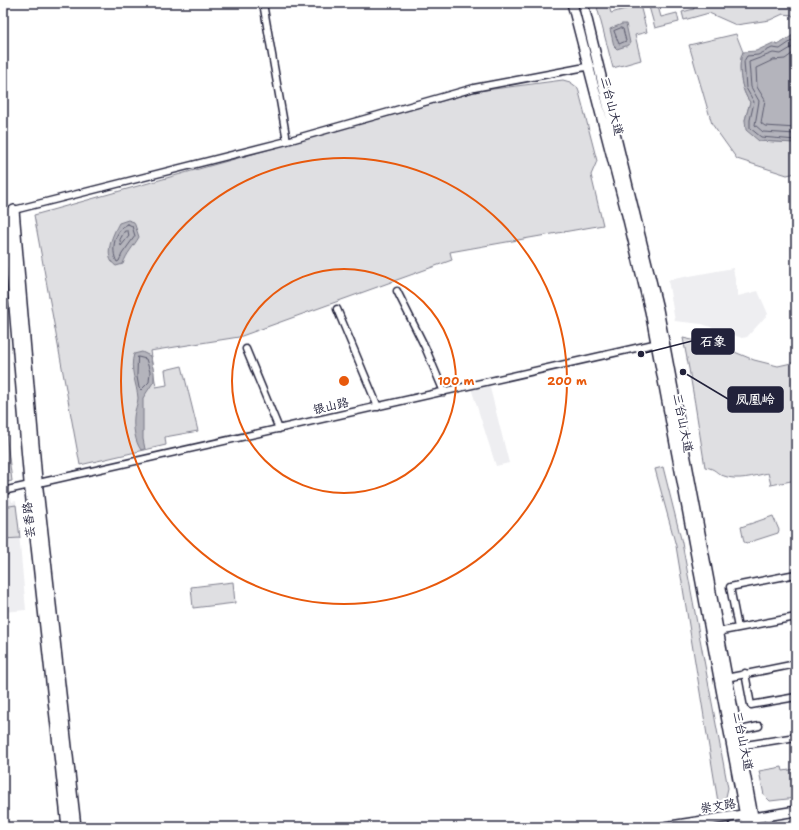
<svg xmlns="http://www.w3.org/2000/svg" width="799" height="830" font-family="'Shantell Sans','LXGW WenKai TC',sans-serif">
  <rect width="100%" height="100%" fill="#fff"/>
  <filter id="ink" filterUnits="userSpaceOnUse"><feTurbulence type="fractalNoise" baseFrequency=".025" numOctaves="2"/><feDisplacementMap in="SourceGraphic" scale="8" xChannelSelector="R" yChannelSelector="G"/><feConvolveMatrix kernelMatrix="1 2 1 2 8 2 1 2 1" color-interpolation-filters="sRGB"/></filter>
  <g filter="url(#ink)">
    <path fill="#eeeef1" d="M733,268L738,296L758,291L768,314L747,337L742,338L702,324L675,321L668,280Z
      M489,384L509,463L496,466L471,388Z
      M11,498L12,502L16,501L26,610L3,612V500Z"/>
    <path fill="#dfdfe2" stroke="#80808e" d="M596,3H608L611,13L640,5L647,32L635,35L641,60L613,68Z
      M648,3H657L661,17L677,13L679,22L655,28Z
      M692,3H796V20L792,15L783,14L770,20L736,25L709,13L684,20L682,12L694,9Z
      M736,34L743,52C737,65 741,91 750,102L745,120L759,141L796,143V173L787,175L737,159L712,124L689,45Z
      M563,80L570,82L578,88L597,161L591,175L603,225L450,252L452,260L239,337L150,351L156,387L167,385L165,370L182,366L198,431L165,437L166,445L80,465L34,215L478,91Z
      M683,338L720,346L754,360L778,366L796,362V480L771,485L768,473C754,476 737,481 724,476C715,473 717,469 705,467C698,424 692,381 683,338Z
      M3,410L12,481L3,483Z
      M663,467L682,543L728,788L726,797L723,802H718L676,546L655,469Z
      M16,505L20,538L3,539V507Z
      M773,516L779,530L778,533L747,543L744,542L741,527Z
      M233,582L235,603L193,608L191,587Z
      M782,767L783,771L796,769V798L770,801L764,795L759,771Z"/>
    <path fill="#b4b4bc" stroke="#7a7a88" d="M622,24H626L630,43L629,45L617,49L614,46L610,29Z
      M796,33V143L759,141L746,130L745,120L750,102C741,91 737,65 743,52L756,51L773,43L778,45Z
      M128,220L134,222L139,237C134,246 126,254 123,264L116,266C102,257 113,234 119,223Z
      M142,352L150,356L154,372V381L143,398V439L145,449L141,450C135,442 133,427 134,417C134,411 138,404 138,398C137,384 129,369 134,354Z"/>
    <g fill="none" stroke-linecap="round" stroke-linejoin="round">
      <path stroke="#5c5c6f" stroke-width="1" d="M621,28L623,29L626,41L619,44L614,31Z
        M796,38L780,49L772,48L758,55L747,56L744,61L746,88L754,102L750,120V128L761,137L796,140
        M796,45L781,54L773,53L749,62L751,87L759,101L755,125L763,132L796,134
        M796,51L785,59L773,60L756,68L757,87L765,100L761,123L765,126L796,128
        M128,224L132,226L135,236L122,254L119,261L117,262C110,250 115,229 128,224Z
        M125,231H128L129,236L121,246L120,240Z
        M138,357L146,359L150,372L149,382L141,390L139,388L137,377Z"/>
      <g stroke="#22223b" stroke-width="9">
        <path id="street" d="M263,3L287,141
          M10,211L287,141L474,88L591,66
          M397,291L425,347L444,392
          M337,309L378,407
          M246,349L279,429
          M3,491L658,343
          M738,628L730,587L796,574
          M717,632L796,617
          M745,673L751,705L796,697
          M726,678L796,664
          M736,731L759,726
          M739,746L796,737"/>
      </g>
      <g stroke="#22223b" stroke-width="12">
        <path id="secondary" d="M572,3L627,215L650,311L747,827
          M583,3L658,309L755,827
          M14,210L37,480L76,827
          M6,212L29,482L67,827
          M753,818L796,811
          M664,827L749,814
          M733,827L751,824"/>
      </g>
      <use href="#street" stroke="#fff" stroke-width="6"/>
      <use href="#secondary" stroke="#fff" stroke-width="9"/>
    </g>
  </g>
  <g fill="none" stroke="#e8590c" stroke-width="2">
    <circle cx="344" cy="381" r="112"/>
    <circle cx="344" cy="381" r="223"/>
  </g>
  <g text-anchor="middle" dominant-baseline="central" stroke-width="4" stroke-linejoin="round" paint-order="stroke">
    <g font-size="12" fill="#22223b" stroke="#fff">
      <text transform="translate(612 106) rotate(76)">三台山大道</text>
      <text transform="translate(331 406) rotate(-13)">银山路</text>
      <text transform="translate(683 423) rotate(79)">三台山大道</text>
      <text transform="translate(29 520) rotate(-96)">芸香路</text>
      <text transform="translate(743 741) rotate(79)">三台山大道</text>
      <text transform="translate(718 806) rotate(-9)">崇文路</text>
    </g>
  </g>
  <circle cx="344" cy="381" r="6" fill="#e8590c" stroke="#fff" stroke-width="2"/>
  <g font-size="12" text-anchor="middle" font-weight="bold" fill="#e8590c" stroke="#fff" stroke-width="4" stroke-linejoin="round" paint-order="stroke">
    <text x="456" y="385">100 m</text>
    <text x="567" y="385">200 m</text>
  </g>
  <path fill="none" stroke="#22223b" stroke-width="1.5" d="M641 354L692 341M683 372L728 399"/>
  <g fill="#22223b" stroke="#fff" stroke-width="1.5">
    <circle cx="641" cy="354" r="4"/>
    <circle cx="683" cy="372" r="4"/>
  </g>
  <g fill="#22223b" stroke="#22223b" stroke-width="1.5">
    <rect x="692" y="329" width="42" height="25" rx="4"/>
    <rect x="728" y="387" width="55" height="25" rx="4"/>
  </g>
  <g font-size="13" text-anchor="middle" font-weight="bold" fill="#fff">
    <text x="713" y="346">石象</text>
    <text x="755" y="404">凤凰岭</text>
  </g>
  <rect width="799" height="830" fill="none" stroke="#fff" stroke-width="16"/>
  <rect x="8" y="8" width="783" height="814" fill="none" stroke="#22223b" stroke-width="1.5" filter="url(#ink)"/>
</svg>
